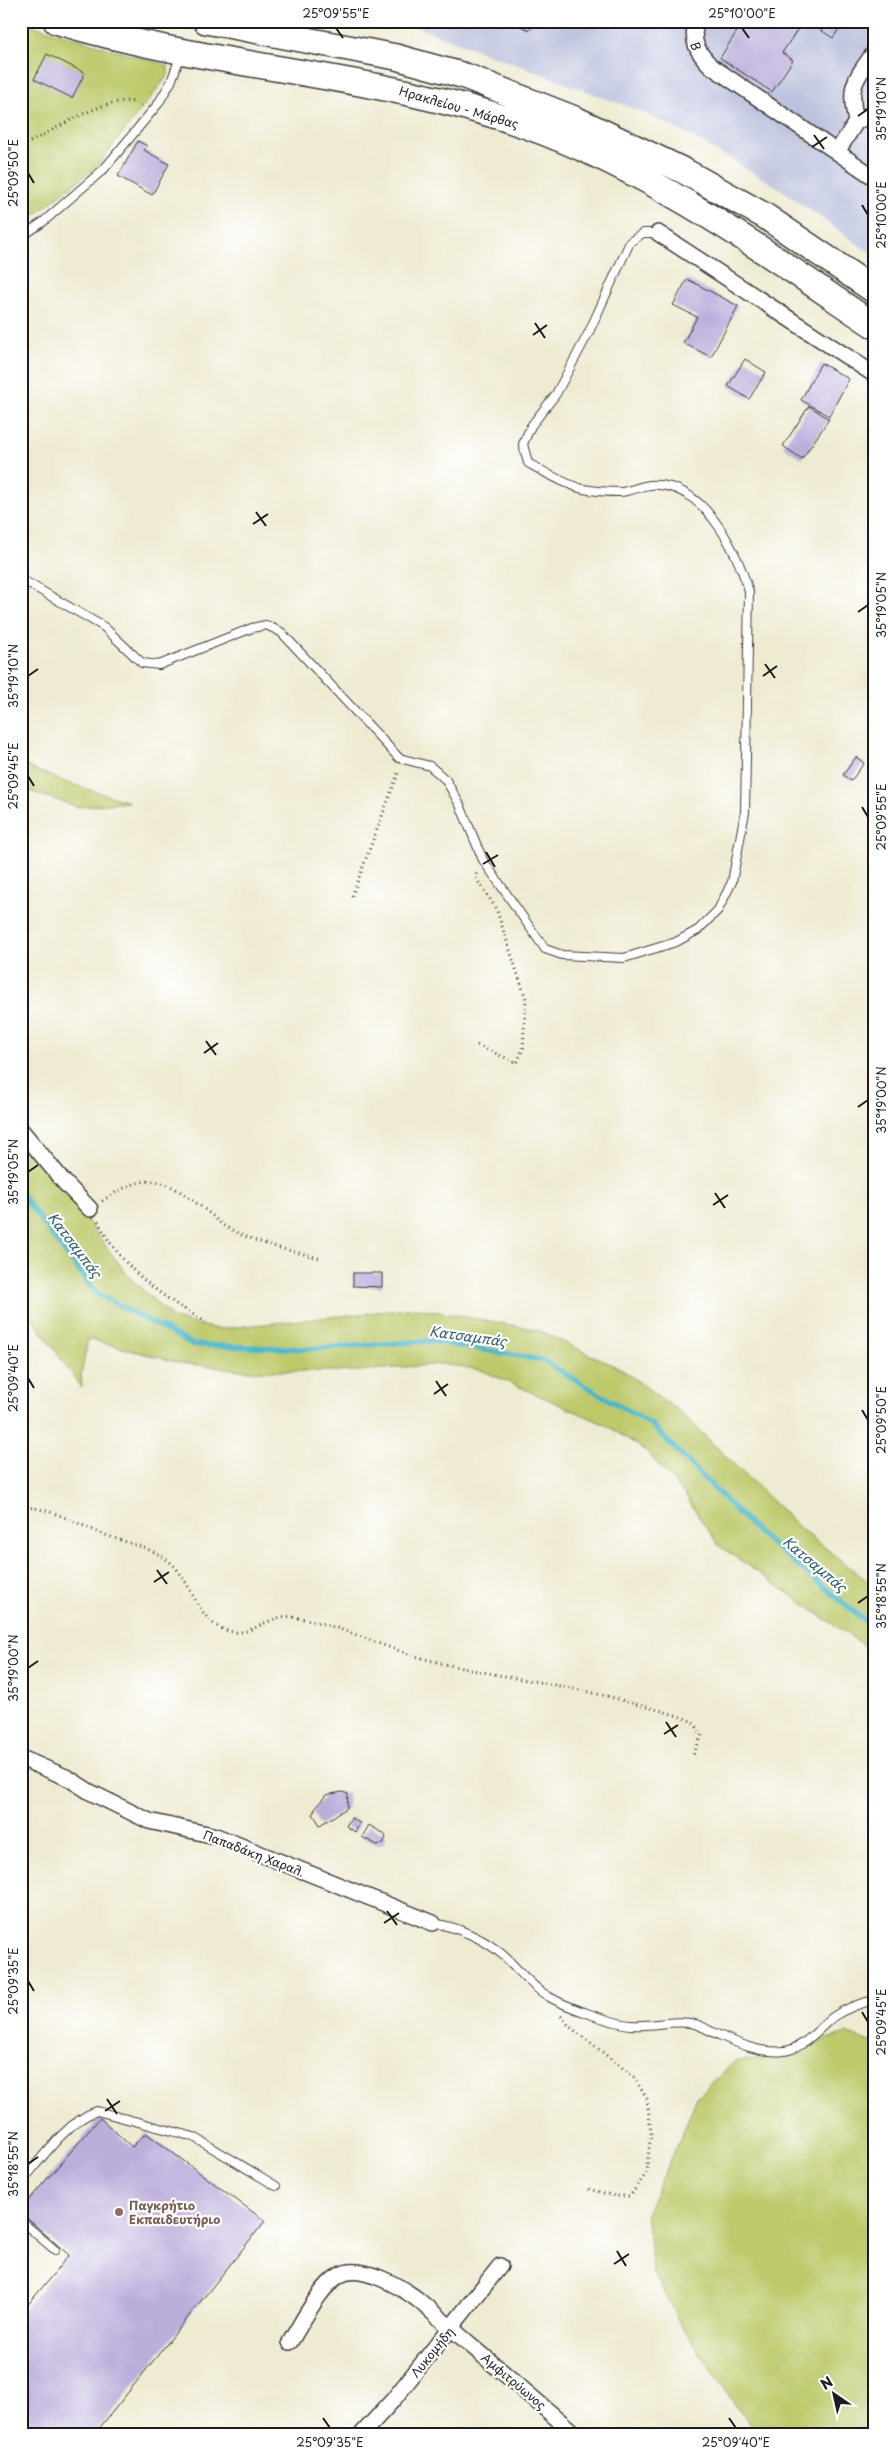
<svg xmlns="http://www.w3.org/2000/svg" width="896" height="2456" font-family="'Playpen Sans',sans-serif">
  <rect width="100%" height="100%" fill="#fff"/>
  <filter id="ink" filterUnits="userSpaceOnUse"><feTurbulence type="fractalNoise" baseFrequency=".02" numOctaves="2"/><feDisplacementMap in="SourceGraphic" scale="10" xChannelSelector="R" yChannelSelector="G"/><feConvolveMatrix kernelMatrix="1 2 1 2 8 2 1 2 1" color-interpolation-filters="sRGB"/></filter>
  <filter id="wash" filterUnits="userSpaceOnUse"><feTurbulence type="fractalNoise" baseFrequency=".0096" numOctaves="4" result="noise"/><feDisplacementMap in="SourceGraphic" scale="20" xChannelSelector="R" yChannelSelector="G"/><feGaussianBlur stdDeviation="1.12" result="paint"/><feColorMatrix in="noise" values="0 0 0 0 0 0 0 0 0 0 0 0 0 0 0 0 0 1.4 0 .05"/><feComposite in="paint" operator="in"/></filter>
  <g filter="url(#wash)">
    <rect width="100%" height="100%" fill="#efebd3"/>
    <path fill="#bdc3de" d="M401,21H875V256L776,186L687,134L642,112Z"/>
    <path fill="#bdc96b" stroke="#6c7244" d="M21,22L168,66V75L97,166L21,226Z
      M21,764L62,781L129,802L78,807L29,791L21,788Z
      M21,1144L77,1207L129,1277L174,1319L217,1329L416,1308L538,1330L621,1369L679,1411L801,1529L875,1587V1653L718,1545L685,1495L646,1451L606,1425L481,1370L442,1364L359,1371H248L180,1363L88,1339L81,1375L82,1388L36,1324L21,1296Z
      M846,2033L875,2044V2435H760L747,2422L678,2320L653,2271L646,2214L680,2139L697,2097L735,2061L800,2055L820,2041Z"/>
    <g fill="none" stroke-linecap="round" stroke-linejoin="round">
      <path stroke="#4ab6c6" stroke-width="5.5" d="M21,1194L96,1293L194,1345L304,1349L432,1341L542,1360L652,1425L756,1531L875,1629"/>
    </g>
    <g id="blocks">
      <path fill="#bcaedb" d="M508,21H533L530,30Z
        M735,21H803L782,53L793,60L772,92L720,58L741,25Z
        M807,21H844L833,38Z
        M47,54L85,73L72,98L34,79Z
        M138,141L147,146L144,150L169,164L152,195L118,176Z
        M687,279L738,306L711,357L683,343L697,317L673,305Z
        M745,359L766,372L749,399L728,386Z
        M821,363L849,379L829,416L801,400Z
        M809,406L829,419L802,459L783,446Z
        M856,757L864,763L851,781L843,775Z
        M353,1273H382V1287L353,1286Z
        M342,1792L348,1794L347,1808L320,1825L313,1814L315,1808L326,1795Z
        M351,1818L360,1823L355,1832L346,1826Z
        M369,1825L384,1834L386,1837L383,1844L377,1845L362,1837Z
        M100,2118L132,2147L146,2133L265,2221L94,2435H21V2313L69,2255L21,2213V2209Z"/>
    </g>
  </g>
  <g filter="url(#ink)">
    <use href="#blocks" fill-opacity="0" stroke="#3c3b37" stroke-width="1"/>
    <g fill="none" stroke-linecap="round" stroke-linejoin="round">
      <g stroke="#3c3b37" stroke-width="10">
        <path id="service" d="M21,237L43,222L104,169L158,104L171,82L181,54
          M21,579L104,627L142,663L159,665L252,628L266,625L281,632L399,758L430,766L446,780L460,805L483,860L545,949L562,955L624,958L676,942L698,930L718,910L732,882L745,812L749,592C737,551 704,481 650,485C640,486 631,491 621,492C609,492 594,491 583,489C564,484 544,472 528,463L523,444L531,426L556,394L589,332L630,242L643,233H658
          M433,1923C458,1927 485,1939 504,1956C518,1969 530,1985 546,1995C561,2005 614,2024 631,2025C654,2027 673,2019 695,2024C703,2026 711,2032 719,2035C739,2044 762,2054 784,2051C803,2049 819,2028 833,2017C846,2008 860,2003 875,2000
          M21,2183C41,2159 68,2120 97,2111L194,2137L276,2186
          M21,2221L55,2250"/>
      </g>
      <g stroke="#3c3b37" stroke-width="18">
        <path id="minor" d="M696,21C691,41 697,52 711,66L875,178
          M856,122C848,84 854,82 875,51
          M837,152L856,122L875,112
          M658,233L875,375
          M21,1130L64,1182L90,1209
          M21,1758L68,1778L90,1792L149,1821L216,1836L433,1923
          M290,2342C302,2323 320,2286 340,2275C360,2263 401,2287 417,2299L576,2435
          M361,2435L393,2400L500,2266"/>
      </g>
      <g stroke="#3c3b37" stroke-width="28">
        <path id="primary" d="M56,21C197,64 345,71 487,113C630,154 753,244 875,326
          M206,21L396,57L465,76L577,120L684,171L765,216L875,291"/>
      </g>
      <path stroke="#3c3b37" stroke-width="3" stroke-dasharray="1 4" stroke-linecap="butt" d="M21,146C49,135 116,86 143,106
        M352,896L399,771
        M477,1045L517,1063L523,1048L526,999L496,908L475,877L477,873
        M102,1201C147,1171 163,1176 204,1209C213,1215 219,1224 228,1228C256,1244 289,1250 319,1258
        M98,1221C120,1268 162,1297 206,1322
        M21,1507C50,1507 77,1524 103,1534C125,1543 158,1548 175,1567C192,1586 199,1621 225,1630C252,1640 267,1613 293,1617C338,1624 379,1646 422,1658C489,1677 559,1682 625,1701C637,1705 687,1716 693,1723C697,1726 699,1731 702,1735L692,1758
        M561,2016L569,2026L634,2077L647,2099L651,2133L646,2174L630,2196H615L588,2189"/>
      <use href="#service" stroke="#fff" stroke-width="8"/>
      <use href="#minor" stroke="#fff" stroke-width="15"/>
      <use href="#primary" stroke="#fff" stroke-width="25"/>
    </g>
  </g>
  <path fill="none" stroke="#1c1c1c" stroke-width="2" d="M336,28L343,38M742,28L749,38M858,116L868,109M814,135L824,149M812,147L827,137M28,173L34,183M862,205L868,215M535,323L545,338M533,335L547,325M256,512L266,526M253,524L268,514M858,612L868,605M765,664L775,678M28,676L38,669M763,676L777,666M28,776L34,786M862,807L868,817M486,852L495,867M483,864L498,855M206,1041L216,1055M204,1053L218,1043M858,1107L868,1100M28,1172L38,1165M715,1193L725,1208M713,1205L728,1195M28,1378L34,1388M436,1381L446,1396M434,1394L448,1384M862,1410L868,1420M157,1570L167,1584M154,1582L169,1572M858,1603L868,1596M28,1668L38,1661M666,1722L676,1737M664,1734L678,1725M387,1911L397,1925M384,1923L399,1913M28,1981L34,1991M862,2012L868,2022M107,2099L117,2114M105,2111L120,2101M28,2164L38,2157M617,2251L626,2266M614,2264L629,2254M323,2418L330,2428M729,2418L736,2428"/>
  <circle fill="#8d6e63" stroke="#fff" stroke-width="2" cx="119" cy="2212" r="5"/>
  <g text-anchor="middle" dominant-baseline="central" stroke-width="4.5" stroke-linejoin="round" paint-order="stroke">
    <g font-size="12" fill="#1c1c1c" stroke="#fff">
      <text transform="translate(696 46) rotate(70)">Β</text>
      <text transform="translate(459 107) rotate(16)">Ηρακλείου - Μάρθας</text>
      <text transform="translate(254 1853) rotate(21)">Παπαδάκη Χαραλ.</text>
      <text transform="translate(432 2352) rotate(-51)">Λυκομήδη</text>
      <text transform="translate(514 2381) rotate(40)">Αμφιτρύωνος</text>
    </g>
    <g font-size="12" font-weight="bold" fill="#785e54" stroke="#fff" text-anchor="start">
      <text x="129" y="2205">Παγκρήτιο<tspan x="129" dy="14">Εκπαιδευτήριο</tspan></text>
    </g>
    <g font-size="14" font-style="italic" fill="#316168" stroke="#fff">
      <text transform="translate(75 1245) rotate(53)">Κατσαμπάς</text>
      <text transform="translate(468 1336) rotate(8)">Κατσαμπάς</text>
      <text transform="translate(815 1564) rotate(40)">Κατσαμπάς</text>
    </g>
  </g>
  <rect width="896" height="2456" fill="none" stroke="#fff" stroke-width="55"/>
  <g transform="translate(834 2394) rotate(326)" stroke="#ffffff" stroke-width="4" paint-order="stroke">
  <path d="M0-4L9 19L0 12L-9 19Z" fill="#1c1c1c"/>
  <text y="-8" font-size="14" font-weight="bold" text-anchor="middle" fill="#1c1c1c">N</text>
  </g>
  <rect x="28" y="28" width="840" height="2400" fill="none" stroke="#1c1c1c" stroke-width="2"/>
  <g font-size="12" text-anchor="middle" fill="#1c1c1c">
    <text x="336" y="18">25°09'55"E</text>
    <text x="742" y="18">25°10'00"E</text>
    <text transform="translate(882 109) rotate(-90)" y="4">35°19'10"N</text>
    <text transform="translate(14 173) rotate(-90)" y="4">25°09'50"E</text>
    <text transform="translate(882 215) rotate(-90)" y="4">25°10'00"E</text>
    <text transform="translate(882 605) rotate(-90)" y="4">35°19'05"N</text>
    <text transform="translate(14 676) rotate(-90)" y="4">35°19'10"N</text>
    <text transform="translate(14 776) rotate(-90)" y="4">25°09'45"E</text>
    <text transform="translate(882 817) rotate(-90)" y="4">25°09'55"E</text>
    <text transform="translate(882 1100) rotate(-90)" y="4">35°19'00"N</text>
    <text transform="translate(14 1172) rotate(-90)" y="4">35°19'05"N</text>
    <text transform="translate(14 1378) rotate(-90)" y="4">25°09'40"E</text>
    <text transform="translate(882 1420) rotate(-90)" y="4">25°09'50"E</text>
    <text transform="translate(882 1596) rotate(-90)" y="4">35°18'55"N</text>
    <text transform="translate(14 1668) rotate(-90)" y="4">35°19'00"N</text>
    <text transform="translate(14 1981) rotate(-90)" y="4">25°09'35"E</text>
    <text transform="translate(882 2022) rotate(-90)" y="4">25°09'45"E</text>
    <text transform="translate(14 2164) rotate(-90)" y="4">35°18'55"N</text>
    <text x="330" y="2447">25°09'35"E</text>
    <text x="736" y="2447">25°09'40"E</text>
  </g>
</svg>
